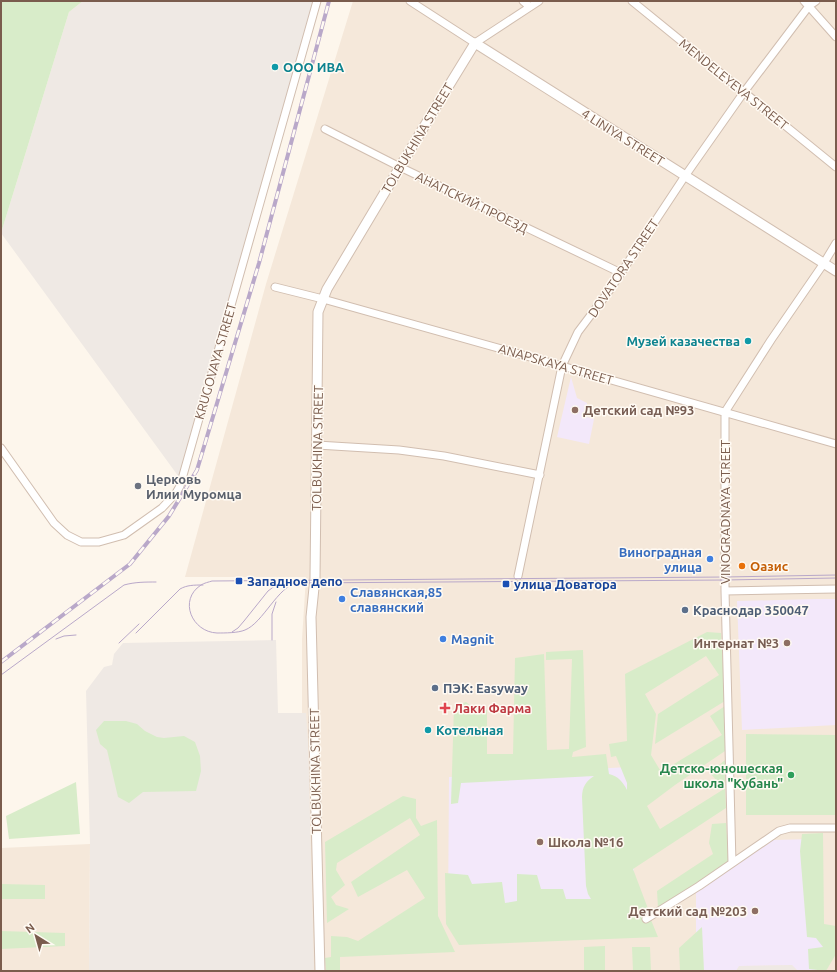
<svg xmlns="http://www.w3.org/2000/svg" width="837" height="972" font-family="Ubuntu,sans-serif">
  <rect width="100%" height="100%" fill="#fdf6ec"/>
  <path fill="#f5e8da" d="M353,1H836V971H304L302,713V639L306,577H185L266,284Z
    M90,844L89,971H1V848Z"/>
  <path fill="#efe9e4" d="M83,1H321L184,484L1,233L69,12Z
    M276,640L278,713H306L308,742L314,971H89L90,843L86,691L104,667L112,665L114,654L123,643Z
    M792,965L798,971H736L739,966Z"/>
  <path fill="#f3e8fa" d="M571,377L577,398L587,403V417L594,419L589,444L557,437Z
    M817,599H836V725L742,730L737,601Z
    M628,767L636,908L448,920L449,777Z
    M814,839V933L826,932L827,971H798L792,965L739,966L736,971H696V889L772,840Z"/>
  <path fill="#d8ecc9" d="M1,1H83L69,12L1,233Z
    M707,632L721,633L725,701L655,744L658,714L719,675L706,656L645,694L656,714L651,755L660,770H664L722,735L710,716L725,706V751L675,785L647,806L660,829L724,789L710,773L725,760V788L726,808L633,869L650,914L644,919L647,922L651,920L658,937L459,945L446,924L445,873L468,875L472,884L502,882L505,903L517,901V874L537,875L541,889H563L566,899H591L588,894L586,886L582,797C582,787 586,781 594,776L461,783L458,803L451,804L454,706L466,702L472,707L487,710V754H513L515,658L544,654L547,750L569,749L572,659L546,660V652L583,650L586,747L573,752L572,757L606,754L609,774C618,776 623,782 627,790V783L616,756L611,757L609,744L627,741L625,674Z
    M104,721H126L137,724L145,731L157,737L164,738L184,736L195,742L200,756L201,771L196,791L143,792L129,803L118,797L107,750L100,744L96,730Z
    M746,734L836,735V815H746Z
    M76,782L80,834L9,839L6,816Z
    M403,796L416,799V818L421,826L437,820L438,916L455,952L340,957V971H326L325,958L331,957V936L347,937L358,941L425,898L407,870L358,897L351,882L420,835L410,818L337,863L336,870L345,885L331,897L336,905L349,909L327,923L325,842Z
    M726,823L729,865L658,908L657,891L713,854L709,843L712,824Z
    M823,833L824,924L836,926V954L826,971L809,969L808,949L823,947L816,938L807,937L800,851L802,834Z
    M1,884L45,885V899H1Z
    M702,927L704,971H680L679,948Z
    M1,931L65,933V946L1,949Z
    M605,946V971H584V947Z
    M632,947H650L651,971H633Z"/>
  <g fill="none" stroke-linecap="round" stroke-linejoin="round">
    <g stroke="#d1beb0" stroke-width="9">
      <path id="minor" d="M410,1L475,43L539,1
        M523,1L530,7
        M632,1L836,167
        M804,1L836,37
        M325,129L400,167L621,273
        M275,287L323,299L562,366L836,444
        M317,445L399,450L444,456L540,475
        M1,448L54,523L67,535L81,542H99L124,535L162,508L176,493L180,486L317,1
        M518,576L562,366L578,332L609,291L685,176L744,92L809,6L816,1
        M725,591L836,589
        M732,863L725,591V412L771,340L824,263L836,243
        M646,919L699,886L779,831L790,828H836"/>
    </g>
    <g stroke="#d1beb0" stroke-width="11">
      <path id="tertiary" d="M320,971L311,617L315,578L318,312L327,289L437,105L475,43L836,271"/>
    </g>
    <use href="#minor" stroke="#fff" stroke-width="7"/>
    <use href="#tertiary" stroke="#fff" stroke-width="9"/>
    <path stroke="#b9a8c9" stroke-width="1" d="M836,575L725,577L212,581C209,582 204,583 201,585C178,600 192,632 217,633C225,633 238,633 245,630C263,623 278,586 297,583L725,580L836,578
      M232,632L238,628L244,621L268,591L276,585L285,583
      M136,633L180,589C187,585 194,585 203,585
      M56,639L64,636L76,635
      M272,640V614L276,602
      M119,643L139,624
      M1,675L124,585C135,582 145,582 156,582"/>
    <g stroke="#b9a8c9" stroke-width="4">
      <path id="rail" d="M1,662L130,564L169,516L197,470L259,263L329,1"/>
    </g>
    <use href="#rail" stroke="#fffaf3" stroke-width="2.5" stroke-dasharray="8" stroke-linecap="butt"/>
  </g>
  <g fill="#0f9aa8" stroke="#fffaf3" stroke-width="1.5">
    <circle cx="275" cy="67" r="4"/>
    <circle cx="748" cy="341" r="4"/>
    <circle cx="428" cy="730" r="4"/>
  </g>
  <g fill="#8d6e63" stroke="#fffaf3" stroke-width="1.5">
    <circle cx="575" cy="410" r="4"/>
    <circle cx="787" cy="643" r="4"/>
    <circle cx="540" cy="842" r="4"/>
    <circle cx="755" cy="911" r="4"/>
  </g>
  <circle fill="#6b7280" stroke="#fffaf3" stroke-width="1.5" cx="138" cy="486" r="4"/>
  <g fill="#3f7fe0" stroke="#fffaf3" stroke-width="1.5">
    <circle cx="710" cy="559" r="4"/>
    <circle cx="342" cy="599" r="4"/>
    <circle cx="443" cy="639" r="4"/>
  </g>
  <circle fill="#e8710a" stroke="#fffaf3" stroke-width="1.5" cx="742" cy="566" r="4"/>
  <g fill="#1a4fb4" stroke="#fffaf3" stroke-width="1.5">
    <rect x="235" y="577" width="8" height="8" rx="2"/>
    <rect x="502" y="580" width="8" height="8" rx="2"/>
  </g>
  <g fill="#5c6f8a" stroke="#fffaf3" stroke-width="1.5">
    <circle cx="685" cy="610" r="4"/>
    <circle cx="435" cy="688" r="4"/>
  </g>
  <path fill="#e0444e" stroke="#fffaf3" stroke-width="1.5" d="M443 702h4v4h4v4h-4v4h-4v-4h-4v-4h4z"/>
  <circle fill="#2e9e5b" stroke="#fffaf3" stroke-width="1.5" cx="791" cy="775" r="4"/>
  <g text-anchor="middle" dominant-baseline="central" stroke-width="3" stroke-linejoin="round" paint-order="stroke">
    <g font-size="13" font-weight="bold" fill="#0d838f" stroke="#fffaf3" text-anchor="start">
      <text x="283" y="67">ООО ИВА</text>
      <text x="740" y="341" text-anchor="end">Музей казачества</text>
      <text x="436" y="730">Котельная</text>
    </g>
    <g font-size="13" fill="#7a5c4d" stroke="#fffaf3">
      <text transform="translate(734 84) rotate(39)">MENDELEYEVA STREET</text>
      <text transform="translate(623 137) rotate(32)">4 LINIYA STREET</text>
      <text transform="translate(417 138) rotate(-59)">TOLBUKHINA STREET</text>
      <text transform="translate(472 202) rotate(26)">АНАПСКИЙ ПРОЕЗД</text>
      <text transform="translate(623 268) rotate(-56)">DOVATORA STREET</text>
      <text transform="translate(215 361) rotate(-74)">KRUGOVAYA STREET</text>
      <text transform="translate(556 364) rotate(16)">ANAPSKAYA STREET</text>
      <text transform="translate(317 448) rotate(-89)">TOLBUKHINA STREET</text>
      <text transform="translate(725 512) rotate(-90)">VINOGRADNAYA STREET</text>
      <text transform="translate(315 771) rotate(-91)">TOLBUKHINA STREET</text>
    </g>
    <g font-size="13" font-weight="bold" fill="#785e54" stroke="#fffaf3" text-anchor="start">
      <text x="583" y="410">Детский сад №93</text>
      <text x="779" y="643" text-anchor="end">Интернат №3</text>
      <text x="548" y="842">Школа №16</text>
      <text x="747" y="911" text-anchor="end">Детский сад №203</text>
    </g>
    <g font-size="13" font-weight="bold" fill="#5b616d" stroke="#fffaf3" text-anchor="start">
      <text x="146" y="479">Церковь<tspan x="146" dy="15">Илии Муромца</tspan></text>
    </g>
    <g font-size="13" font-weight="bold" fill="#366cbe" stroke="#fffaf3" text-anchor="start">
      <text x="702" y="552" text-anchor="end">Виноградная<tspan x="702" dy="15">улица</tspan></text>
      <text x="350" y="592">Славянская,85<tspan x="350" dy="15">славянский</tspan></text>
      <text x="451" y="639">Magnit</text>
    </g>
    <g font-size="13" font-weight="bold" fill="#c56008" stroke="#fffaf3" text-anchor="start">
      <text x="750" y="566">Оазис</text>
    </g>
    <g font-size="13" font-weight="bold" fill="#164399" stroke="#fffaf3" text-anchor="start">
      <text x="247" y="581">Западное депо</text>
      <text x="514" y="584">улица Доватора</text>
    </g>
    <g font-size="13" font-weight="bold" fill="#4e5e75" stroke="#fffaf3" text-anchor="start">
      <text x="693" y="610">Краснодар 350047</text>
      <text x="443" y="688">ПЭК: Easyway</text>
    </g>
    <g font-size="13" font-weight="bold" fill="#be3a42" stroke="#fffaf3" text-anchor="start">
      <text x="453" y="708">Лаки Фарма</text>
    </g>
    <g font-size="13" font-weight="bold" fill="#27864d" stroke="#fffaf3" text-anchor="end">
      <text x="783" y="768">Детско-юношеская<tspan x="783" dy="15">школа "Кубань"</tspan></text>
    </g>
  </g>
  <rect width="837" height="972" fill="none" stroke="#7a5c4d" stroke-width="4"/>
  <g transform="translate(36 936) rotate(323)" stroke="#fffaf3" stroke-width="3" paint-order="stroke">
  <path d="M0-3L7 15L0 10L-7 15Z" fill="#7a5c4d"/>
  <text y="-6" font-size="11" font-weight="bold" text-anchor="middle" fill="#7a5c4d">N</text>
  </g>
</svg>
